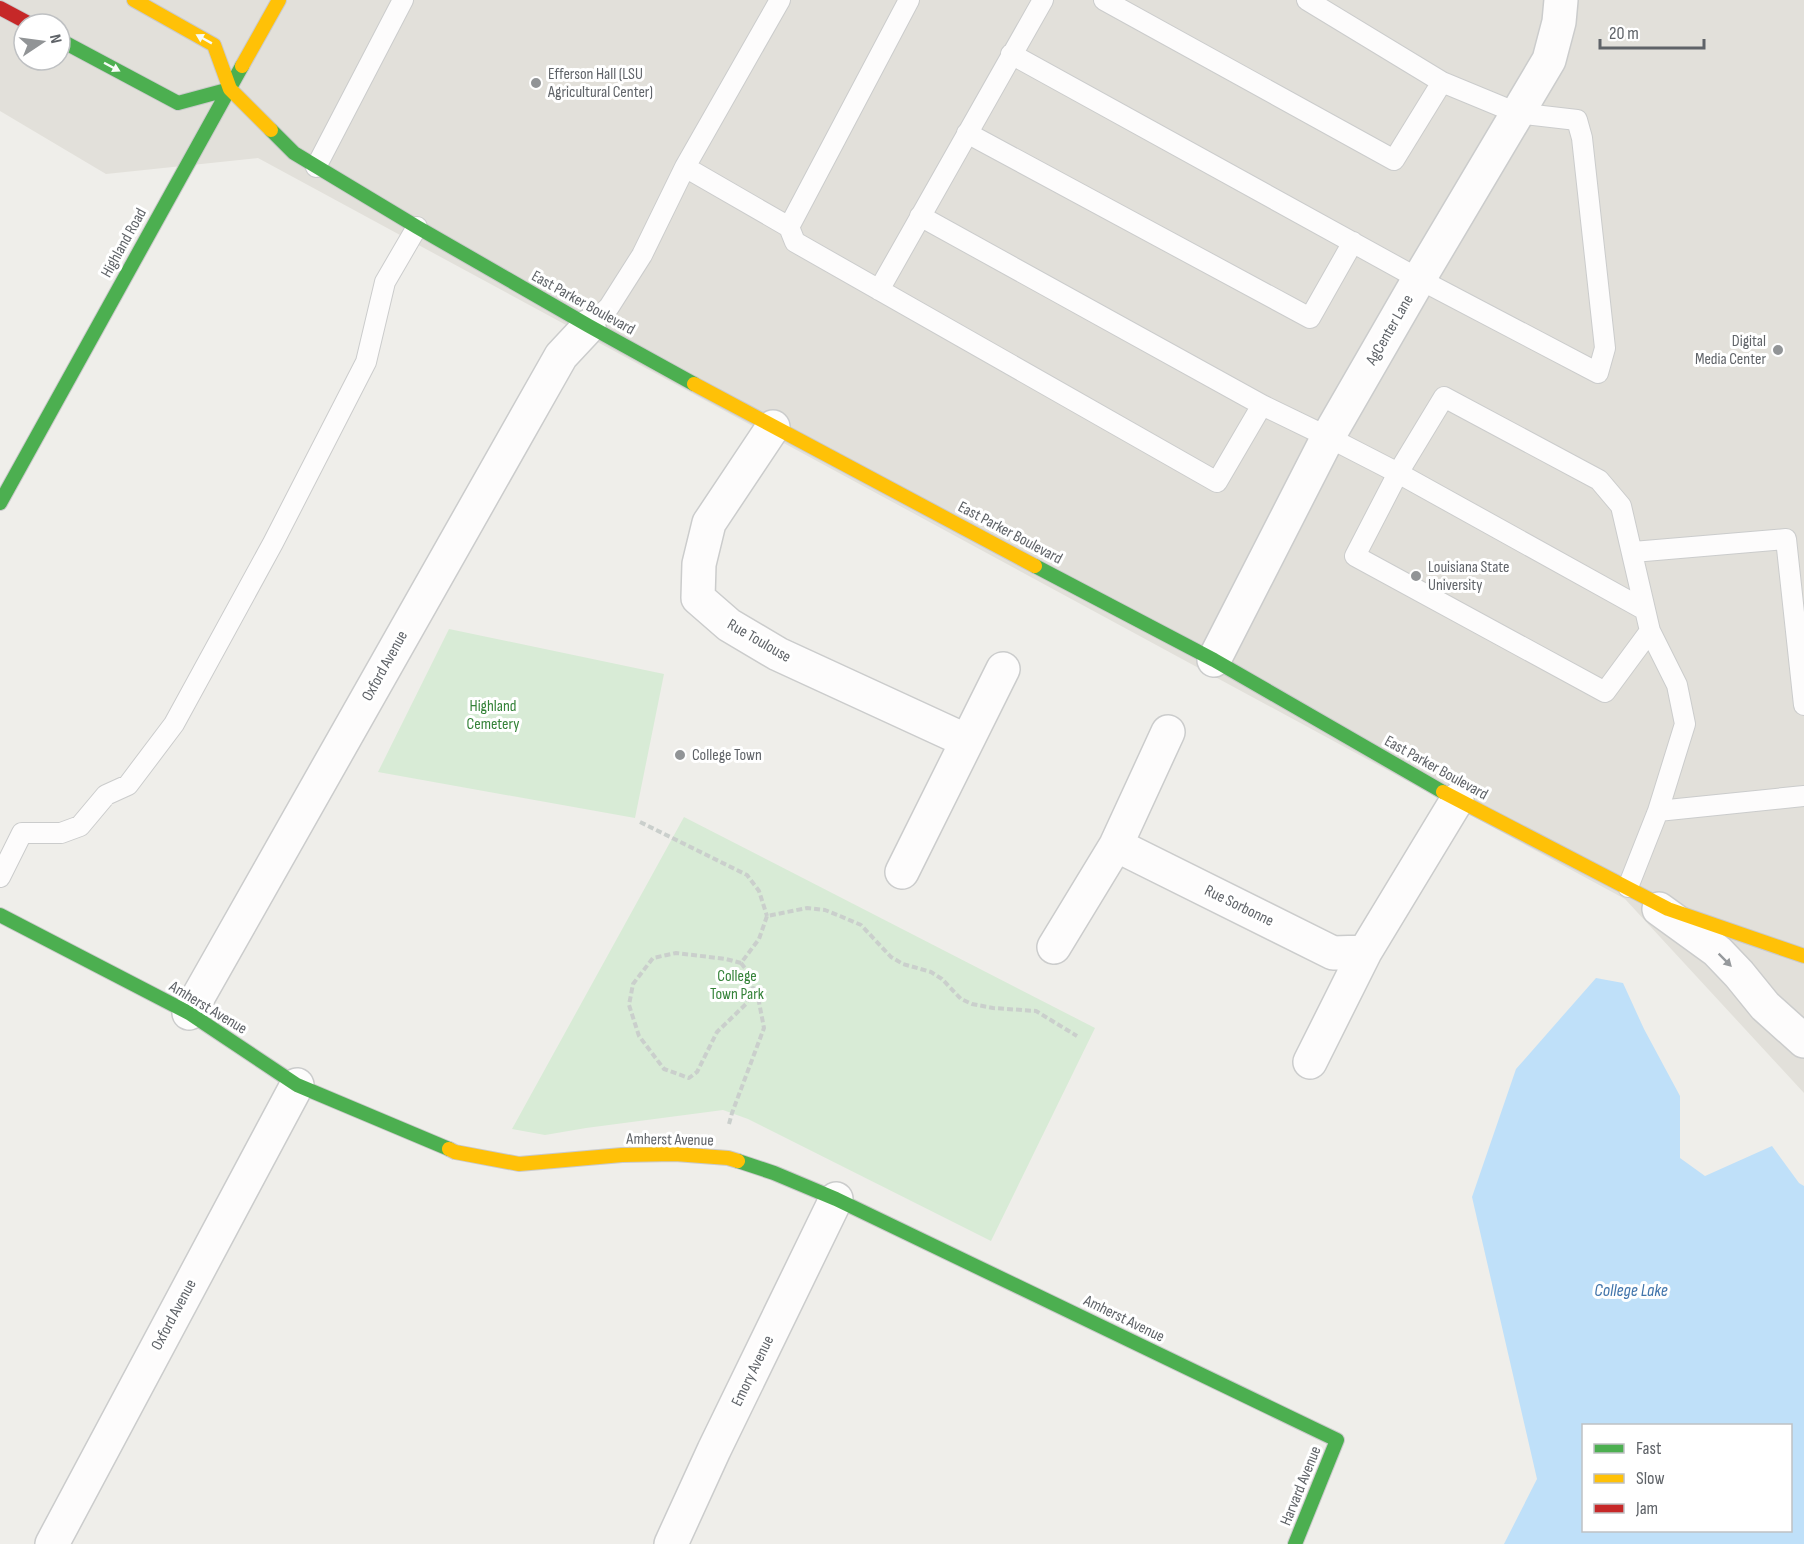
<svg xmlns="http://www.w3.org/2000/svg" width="1804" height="1544" font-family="'Sofia Sans Condensed',sans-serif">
  <rect width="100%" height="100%" fill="#efeeea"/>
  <path fill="#e2e0da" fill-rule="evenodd" d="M0,0H1804V1093L1625,899L258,158L106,174L0,111ZM24,24H60V60H24Z"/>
  <path fill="#d8ebd6" d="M449,629L664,674L635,818L378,772Z
    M684,817L1095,1028L991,1241L748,1119L723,1110L586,1128L545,1135L512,1129Z"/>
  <path fill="#bfe0f9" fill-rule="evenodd" d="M1596,978L1623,983L1644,1029L1680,1096V1158L1705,1176L1772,1146L1799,1183L1804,1186V1544H1504L1537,1479L1472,1197L1516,1069ZM1584,1426H1790V1530H1584Z"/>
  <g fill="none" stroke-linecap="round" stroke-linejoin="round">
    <g stroke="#cbcccc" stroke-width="22">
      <path id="lane" d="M909,0L789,227L795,242L1217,482L1262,405L1328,437L1398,473L1444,397L1599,480L1621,506L1650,631L1677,685L1685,724L1658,811L1628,887
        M1307,0L1442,82
        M1011,54L1419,279L1598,373L1605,348L1582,138L1577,120L1517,113L1442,82L1394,160L1104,0
        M967,133L1310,318L1353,242
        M316,167L403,0
        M685,167L789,227
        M920,216L1262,405
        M879,290L1043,0
        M589,326L609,307L642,255L685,167L780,0
        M1633,552L1786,539L1804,705
        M1645,610L1398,473L1355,556L1605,692L1650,631
        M1658,811L1804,796
        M0,877L22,833H61L80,826L106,795L128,785L174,724L273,543L366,362L385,282L417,227"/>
    </g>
    <g stroke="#cbcccc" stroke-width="36">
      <path id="street" d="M773,427L709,523L699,564L698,598L729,625L778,654L967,741
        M1214,660L1328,437L1419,279L1549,60L1559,22L1561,0
        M1116,845L1333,953L1365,952
        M902,872L1003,669
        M1659,909L1717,951L1739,974L1765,1006L1804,1041
        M1054,947L1116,845L1168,732
        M189,1013L561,356L589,326
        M1310,1062L1365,952L1457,800
        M52,1544L297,1085
        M671,1544L714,1450L836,1199"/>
    </g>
    <g stroke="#cacacb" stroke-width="16">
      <path id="fast" d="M60,40L178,103L230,89
        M271,130L294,153L417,227L589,326L694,384
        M0,503L242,66
        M1035,566L1214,660L1443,792
        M0,915L189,1013L297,1085L449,1149
        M738,1161L774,1173L836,1199L1337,1440L1295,1544"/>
    </g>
    <g stroke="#cacacb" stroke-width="16">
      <path id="slow" d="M134,0L214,45L230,89L271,130
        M242,66L279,0
        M694,384L1035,566
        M1443,792L1668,909L1804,956
        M449,1149L455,1152L519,1164L622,1155L675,1154L728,1158L738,1161"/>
    </g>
    <g stroke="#cacacb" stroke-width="16">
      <path id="jam" d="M0,8L30,24"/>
    </g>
    <path stroke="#cacfcc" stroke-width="4" stroke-dasharray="6 3" stroke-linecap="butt" d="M640,822L747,875L759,891L767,916
      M741,963L751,976L753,988
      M729,1124L732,1113L764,1028L758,997L753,988L746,1004L717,1032L697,1072L689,1078L664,1069L639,1036L629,1005L633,984L653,958L676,953L726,959L741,963L759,939L767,916L807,908L825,910L840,916L861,925L891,957L903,964L931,972L942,979L961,999L972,1004L993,1008L1036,1011L1077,1036"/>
    <use href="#lane" stroke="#fdfcfc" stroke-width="20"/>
    <use href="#street" stroke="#fdfcfc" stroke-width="33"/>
    <use href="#fast" stroke="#4caf50" stroke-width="14"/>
    <use href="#slow" stroke="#ffc107" stroke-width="14"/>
    <use href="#jam" stroke="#c62828" stroke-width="14"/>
  </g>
  <defs><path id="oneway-solid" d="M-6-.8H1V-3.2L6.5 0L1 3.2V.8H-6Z" transform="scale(1.5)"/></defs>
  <g fill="#f6fbf6">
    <use href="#oneway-solid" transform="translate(204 39) rotate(-151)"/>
    <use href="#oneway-solid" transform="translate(112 67) rotate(28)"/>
  </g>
  <use fill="#96999c" href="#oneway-solid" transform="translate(1725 960) rotate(45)"/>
  <g fill="#919496" stroke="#fff" stroke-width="2">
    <circle cx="536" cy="83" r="6"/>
    <circle cx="1778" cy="350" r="6"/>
    <circle cx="1416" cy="576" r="6"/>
    <circle cx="680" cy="755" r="6"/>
  </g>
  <g text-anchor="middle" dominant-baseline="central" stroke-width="6" stroke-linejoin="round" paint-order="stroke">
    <g font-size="16" fill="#5f6368" stroke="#fff" text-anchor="start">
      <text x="548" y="74">Efferson Hall (LSU<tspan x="548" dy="18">Agricultural Center)</tspan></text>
      <text x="1766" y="341" text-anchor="end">Digital<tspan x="1766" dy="18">Media Center</tspan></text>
      <text x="1428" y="567">Louisiana State<tspan x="1428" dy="18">University</tspan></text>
      <text x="692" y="755">College Town</text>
    </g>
    <g font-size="16" fill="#5f6368" stroke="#fff">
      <text transform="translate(124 243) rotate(-61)">Highland Road</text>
      <text transform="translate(583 303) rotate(29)">East Parker Boulevard</text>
      <text transform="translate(1390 330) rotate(-60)">AgCenter Lane</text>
      <text transform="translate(1010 533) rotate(28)">East Parker Boulevard</text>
      <text transform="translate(759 641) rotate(30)">Rue Toulouse</text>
      <text transform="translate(385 666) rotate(-61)">Oxford Avenue</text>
      <text transform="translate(1436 768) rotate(29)">East Parker Boulevard</text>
      <text transform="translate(1239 906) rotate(26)">Rue Sorbonne</text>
      <text transform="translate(208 1008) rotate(31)">Amherst Avenue</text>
      <text transform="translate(670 1140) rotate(1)">Amherst Avenue</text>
      <text transform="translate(174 1315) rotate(-62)">Oxford Avenue</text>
      <text transform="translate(1124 1319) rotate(26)">Amherst Avenue</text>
      <text transform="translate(753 1371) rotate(-64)">Emory Avenue</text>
      <text transform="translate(1301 1486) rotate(-68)">Harvard Avenue</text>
    </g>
    <g font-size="16" fill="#348238" stroke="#fff">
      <text x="493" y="706">Highland<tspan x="493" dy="18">Cemetery</tspan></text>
      <text x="737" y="976">College<tspan x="737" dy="18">Town Park</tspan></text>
    </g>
    <g font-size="18" font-style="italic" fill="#4174aa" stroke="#fff">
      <text x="1631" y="1290">College Lake</text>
    </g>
  </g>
  <rect x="1582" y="1424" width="210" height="108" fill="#ffffff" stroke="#bfc1c3" stroke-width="1.5"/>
  <rect x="1594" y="1444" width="30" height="9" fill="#4caf50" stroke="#bfc1c3" stroke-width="1.5"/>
  <text x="1636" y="1454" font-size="18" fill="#5f6368">Fast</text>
  <rect x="1594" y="1474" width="30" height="9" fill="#ffc107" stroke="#bfc1c3" stroke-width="1.5"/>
  <text x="1636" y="1484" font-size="18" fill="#5f6368">Slow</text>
  <rect x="1594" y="1504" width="30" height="9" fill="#c62828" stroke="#bfc1c3" stroke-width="1.5"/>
  <text x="1636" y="1514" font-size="18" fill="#5f6368">Jam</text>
  <g transform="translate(42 42) rotate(77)"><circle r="28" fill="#ffffff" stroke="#bfc1c3" stroke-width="1.5"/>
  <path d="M0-4.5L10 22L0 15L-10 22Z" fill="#919496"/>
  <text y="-9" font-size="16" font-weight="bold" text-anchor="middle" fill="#5f6368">N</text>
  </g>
  <path d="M1600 39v9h104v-9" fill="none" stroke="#5f6368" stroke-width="3"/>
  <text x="1609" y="39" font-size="18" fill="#5f6368" stroke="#ffffff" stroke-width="4.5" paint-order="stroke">20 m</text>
</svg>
